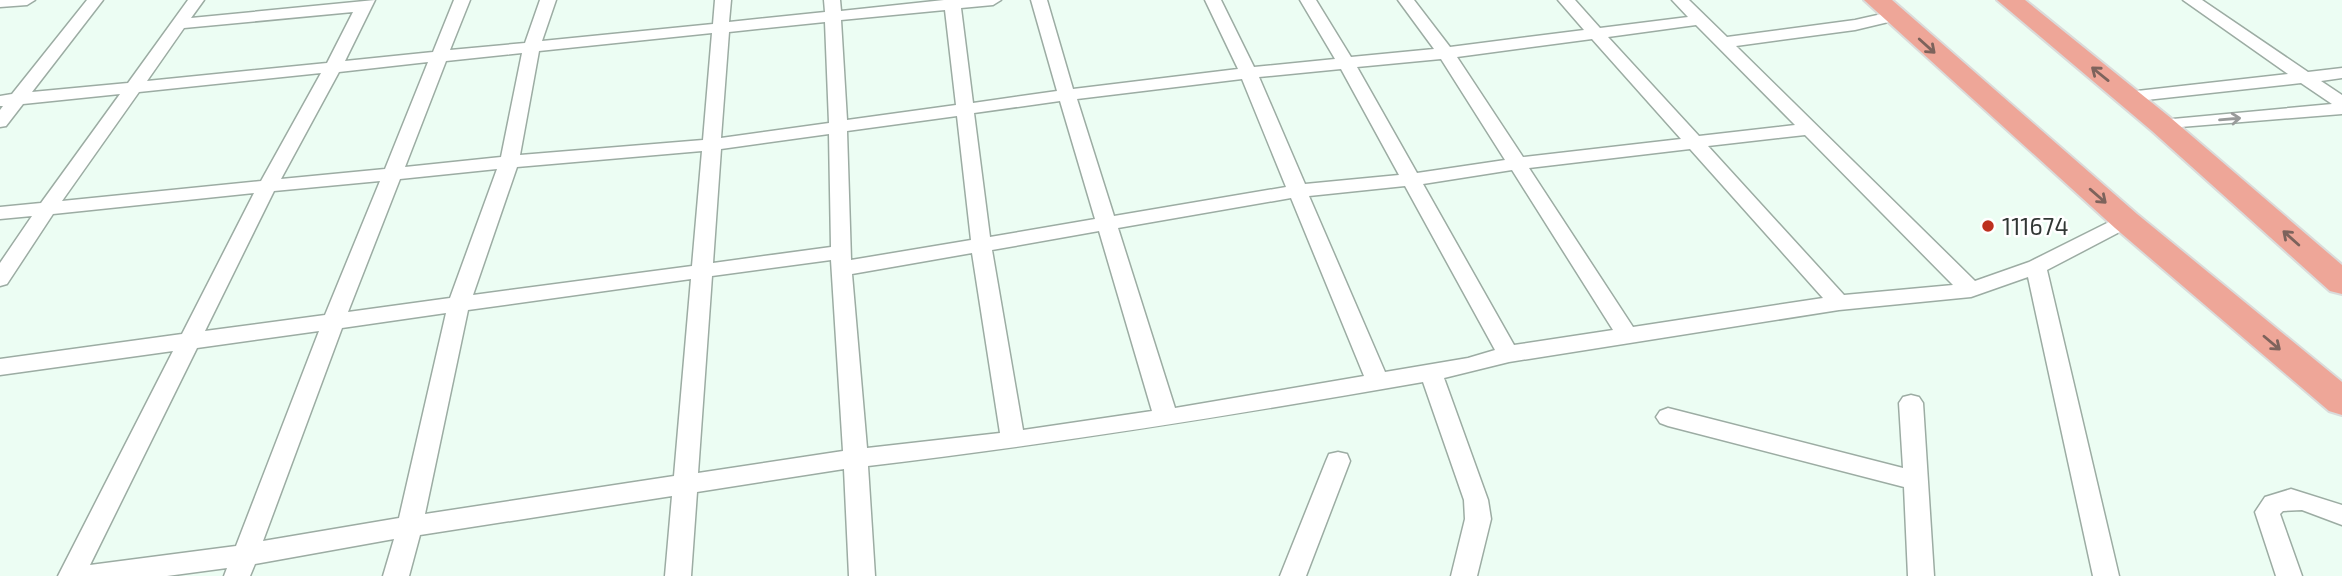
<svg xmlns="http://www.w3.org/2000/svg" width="2342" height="576" font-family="'Exo 2',sans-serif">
  <rect width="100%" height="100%" fill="#ecfdf3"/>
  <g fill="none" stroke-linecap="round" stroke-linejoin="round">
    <g stroke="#9caca3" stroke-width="3">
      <path id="minor" d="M0,0H35L27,5L0,7Z
        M87,0H103L32,92L128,83L188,0H204L191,18L375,0L345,61L433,52L454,0H470L450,50L525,43L540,0H556L542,41L713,24L715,0H731L729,22L825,12L824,0H840L841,11L944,0H1001L993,5L961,8L973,103L1057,91L1031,0H1047L1073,89L1238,69L1205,0H1221L1254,67L1335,59L1300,0H1316L1351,57L1434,49L1398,0H1414L1450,47L1584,30L1558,0H1575L1600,28L1688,17L1672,0H1689L1727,37L1855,20L1895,11L1901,13L1903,16L1901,19L1855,30L1736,46L1975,281L2029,262L2119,217H2133L2136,221L2133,225L2047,270L2119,576H2093L2028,277L1971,297L1839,310L1509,362L1444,378L1488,500L1491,519L1477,576H1451L1465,519L1464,500L1423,382C1239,414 1055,444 868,466L875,576H849L844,469L697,492L691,576H665L672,496L420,535L409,576H383L394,539L255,564L250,576H224L227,568L167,576H58L173,351L0,375V359L182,334L254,193L53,214L7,284L0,286V263L32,216L0,219V207L41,203L120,94L23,104L6,126L0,127V110L3,106H0V96L12,94ZM945,10L956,105L847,120L841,20ZM353,12L327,63L147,81L184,28ZM825,22L829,123L721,138L729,32ZM1696,25L1795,125L1699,136L1608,37ZM712,33L703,140L520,155L539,51ZM1592,39L1681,139L1523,157L1457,57ZM522,53L501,157L405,167L446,61ZM1441,59L1505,160L1417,173L1357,67ZM428,62L385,169L281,179L339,72ZM1341,69L1399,175L1305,184L1259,77ZM321,73L261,181L62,201L139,92ZM1242,79L1286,187L1114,216L1077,99ZM1060,101L1095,219L990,237L974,113ZM957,116L971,240L851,260L847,131ZM829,134L831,247L713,263L721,149ZM1805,135L1953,285L1844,295L1708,146ZM1690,149L1823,298L1633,327L1529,168ZM702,151L692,266L473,295L517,167ZM497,169L450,298L348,312L400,179ZM1512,170L1613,330L1514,345L1423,184ZM380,181L325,315L205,331L274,191ZM1405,186L1495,350L1468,358L1385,372L1309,196ZM1291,198L1364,376L1175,408L1118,228ZM1099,231L1152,411L1023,430L992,250ZM972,253L1000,433L867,448L852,274ZM831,260L843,451L698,473L712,276ZM691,279L674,476L425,514L468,310ZM446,313L399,518L263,541L342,328ZM319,331L236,546L90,565L197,348Z
        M2183,0H2202L2308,72L2342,68V78L2321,81L2342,95V114L2156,129L2153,125L2156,121L2162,120L2332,104L2301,83L2128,102L2122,101L2119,97L2122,93L2128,92L2288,74Z
        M1911,395L1919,397L1923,403L1934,576H1908L1904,487L1668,426L1660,423L1656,417L1660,411L1668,408L1903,468L1899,403L1903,397Z
        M1338,452L1347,454L1350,461L1306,576H1280L1326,461L1329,454Z
        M2291,489L2342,505V525L2302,510L2283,511L2280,514L2302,576H2276L2255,512L2265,497Z"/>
    </g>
    <g stroke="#dadbda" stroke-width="4">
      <path id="trunk" d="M1864,0H1892L2137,214L2342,382V415L2329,411L2115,228Z
        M1997,0H2025L2172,119L2342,265V294L2330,291L2152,131Z"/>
    </g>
    <use href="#minor" fill="#fff" fill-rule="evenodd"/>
    <use href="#trunk" fill="#eea698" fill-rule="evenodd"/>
  </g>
  <defs><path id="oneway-shaft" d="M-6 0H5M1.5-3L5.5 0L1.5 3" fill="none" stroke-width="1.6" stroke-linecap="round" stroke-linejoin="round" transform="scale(1.75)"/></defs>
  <g stroke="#7d635c">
    <use href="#oneway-shaft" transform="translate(1927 46) rotate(42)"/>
    <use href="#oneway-shaft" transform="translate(2100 74) rotate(-141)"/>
    <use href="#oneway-shaft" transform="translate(2098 196) rotate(41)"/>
    <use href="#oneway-shaft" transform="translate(2291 238) rotate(-138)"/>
    <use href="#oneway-shaft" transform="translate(2272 343) rotate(40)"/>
  </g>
  <use stroke="#989b9a" href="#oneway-shaft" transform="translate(2230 119) rotate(-5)"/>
  <circle fill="#bd301f" stroke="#fff" stroke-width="2.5" cx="1988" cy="226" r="7"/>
  <g text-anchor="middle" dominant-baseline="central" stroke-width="5" stroke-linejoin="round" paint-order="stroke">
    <g font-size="23" fill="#313734" stroke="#fff" text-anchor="start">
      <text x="2002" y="226">111674</text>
    </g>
  </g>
</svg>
